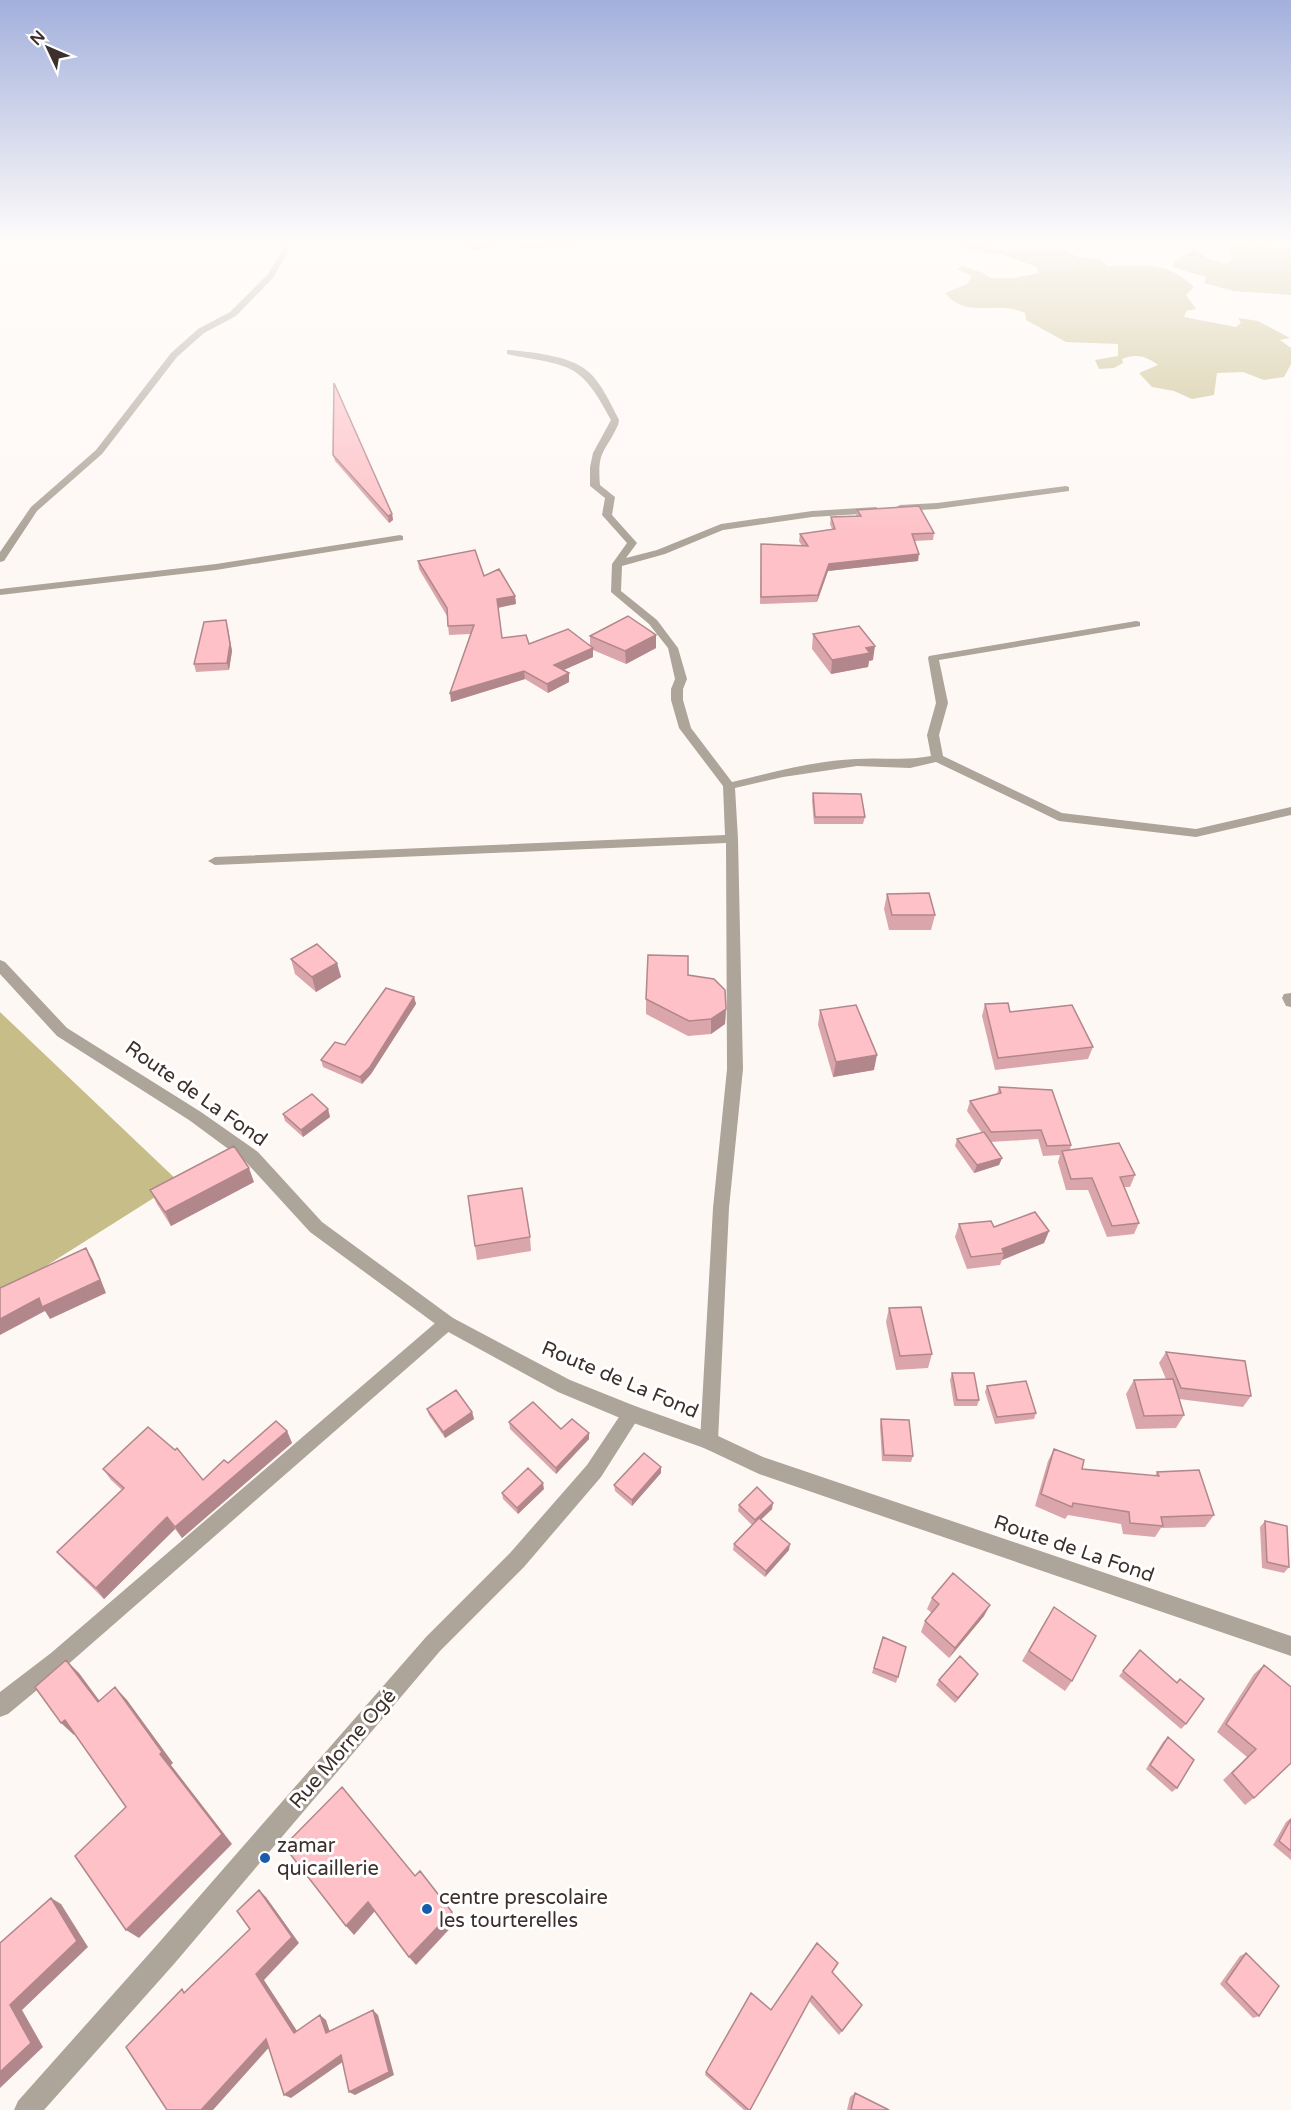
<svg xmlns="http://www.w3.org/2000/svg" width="1291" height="2110" font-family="'Varela Round',sans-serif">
  <rect width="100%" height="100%" fill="#fef8f5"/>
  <path fill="#c7bd89" d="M950,243H983L992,248L1005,251L1066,250L1077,257L1101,259L1107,266C1145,266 1164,259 1194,287L1186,295L1196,309L1186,311L1184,317L1236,327L1241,323L1238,318L1258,321L1290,338L1280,340L1291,348V364L1284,377L1264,380L1243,372L1217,373L1214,395L1192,399L1174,391L1152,387L1139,373L1158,365C1147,356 1135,353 1122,359L1123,363L1114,368L1099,369L1095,360L1118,356V344L1066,342L1026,320L1025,313C1019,311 1013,308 1006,308C983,306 962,314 945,293L967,284L972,276L957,269L963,266L983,273L990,278H1014L1039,273L1037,267L1001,254H988Z
    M1238,243L1254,247L1255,243L1284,248L1291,247V295L1234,291L1204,283L1206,277L1172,267L1176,260L1195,249L1206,258L1228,264L1232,258L1230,248Z
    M0,1012L179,1182L0,1295Z"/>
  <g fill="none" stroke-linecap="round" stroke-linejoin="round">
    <path fill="#ada49a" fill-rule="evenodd" d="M1291,993V1007L1286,1006L1282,998L1284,994Z"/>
    <path fill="#ada49a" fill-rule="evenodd" d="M286,243H292L274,277L236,316L204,333L177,357L102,454L37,511L4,561L0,562V552L31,507L96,450L171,353L198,329L230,312L268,274Z
      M510,350C535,353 573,355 592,375C602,386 610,402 617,416L619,420L618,425C605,453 597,450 600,485L615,497L612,515L637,543L626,558L657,550L721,524L812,511L876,507L881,510L876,513L812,517L723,530L665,554L622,566L621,591L657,620L678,648L687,679L683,689V700L691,728L732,782C773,772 814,761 856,759C882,757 905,761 931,756L927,735L936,703L928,658L929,656L1136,621L1140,622V626L939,660L948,703L939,735L943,756L1062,813L1196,829L1291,807V815L1196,837L1059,821L936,762L910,768L857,766L783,777L735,788L738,839L743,1069L729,1208L718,1441L716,1447L709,1450L702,1447L700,1441L713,1208L727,1069L726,843L215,865L208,861L215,857L725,835L723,786L679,728L671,700V689L675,679L668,648L649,624L611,592L612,564L627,543L602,515L605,498L590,486V467L593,453L611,420C579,359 569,367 507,354V350Z
      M1066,486L1069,487V491L937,509L900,511L895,508L900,505L937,503Z
      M400,535L403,536V540L216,570L0,595V589L216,564Z
      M447,1315L453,1318L456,1323L453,1328L65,1667L8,1714L0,1717V1692L51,1653L441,1318Z
      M632,1405L639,1408L641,1414L601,1477L524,1567L440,1651L174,1964L44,2110H14L18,2101L156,1946L426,1637L510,1553L587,1465L625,1408Z"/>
    <path fill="#ada49a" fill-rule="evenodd" d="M0,960L5,962L67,1028L201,1112L258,1152L322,1222L453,1318L570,1380L635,1406L716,1435L763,1457L1291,1636V1656L759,1474L704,1448L625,1420L558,1392L441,1328L310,1232L246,1162L189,1120L57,1036L0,974Z"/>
  </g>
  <path fill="#daa6ab" d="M459,243H578V246L520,248L518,245L497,244L475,250Z
    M591,243H655L653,246Z
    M333,455L392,514L393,520L389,523L335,461Z
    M857,510L934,533L933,540L915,541L918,561L828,571L817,602L760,604L761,551L802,546L799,541L800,534L832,529L830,524L831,517L856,516Z
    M418,561L484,576L515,596L516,604L498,607L502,638L529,644L590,647V636L656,635V648L626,664L593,650V657L563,670L569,682L548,693L525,679L451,702L470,634L449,635L447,616L419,569Z
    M228,627L232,651L229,670L196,672L194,664Z
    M813,634L873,660L869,661L868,667L831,674L812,649Z
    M813,793L865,817L863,824H814L812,801Z
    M887,894L935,915L931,930H889L884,909Z
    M291,959L337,963L341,977L316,992L295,974Z
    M688,975L726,1009L725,1024L711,1034L688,1036L646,1014V999Z
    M414,997L416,1004L371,1074L362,1084L323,1067L321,1060L345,1045Z
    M985,1004L1010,1012L1093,1047L1088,1059L995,1070L982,1016Z
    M820,1010L874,1070L833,1077L818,1025Z
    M999,1087L1071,1145L1070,1150L1135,1175L1130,1187H1124L1139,1223L1134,1234L1107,1237L1088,1190H1066L1058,1162L1060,1155L1043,1156L1038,1139L990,1142L1002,1158L999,1165L974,1173L955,1146L957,1139L982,1133L967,1111L970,1101L997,1094Z
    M328,1109L330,1117L303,1137L285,1121L283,1114Z
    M254,1182L171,1226L157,1204L150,1190Z
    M959,1224L994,1227L1049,1231L1044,1243L1002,1260L1000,1265L967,1269L955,1237Z
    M530,1237L531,1251L477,1260L475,1246Z
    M889,1308L932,1354L928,1368L896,1370L886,1322Z
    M1166,1352L1251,1396L1243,1407L1179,1399L1184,1415L1176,1428L1136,1429L1126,1394L1134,1380L1166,1379L1159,1363Z
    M952,1373L979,1400L977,1406H954L950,1380Z
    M987,1386L1036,1413L1034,1419L995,1424L985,1392Z
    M427,1409L472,1412L474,1419L445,1438L429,1415Z
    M881,1419L913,1456L911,1462L882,1461L880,1426Z
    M509,1422L561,1429L589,1439L556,1474L510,1429Z
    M287,1431L292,1443L182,1538L175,1529L104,1599L66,1562L57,1552L122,1490L111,1480L103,1469L203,1480L228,1463Z
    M1054,1449L1082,1469L1155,1476L1157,1472L1214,1515L1205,1527L1161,1528L1155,1537L1123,1534L1121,1524L1068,1515L1065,1519L1035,1506L1048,1461Z
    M661,1473L632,1506L615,1491L614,1485Z
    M544,1489L518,1514L503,1499L502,1493Z
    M739,1505L772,1509L761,1520L789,1550L765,1577L733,1550L734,1544L752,1525L738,1511Z
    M1265,1521L1289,1567L1284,1573L1262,1568L1260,1527Z
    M932,1598L984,1616L949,1658L921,1632L925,1621L932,1613L927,1609Z
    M1047,1618L1072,1681L1065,1691L1022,1661Z
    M881,1643L898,1677L896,1683L872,1673Z
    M1140,1650L1177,1682L1180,1679L1186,1724L1181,1729L1119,1676Z
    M1264,1665L1254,1798L1245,1805L1223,1780L1247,1757L1217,1732L1254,1674Z
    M978,1674L975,1679L955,1703L936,1685L939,1680Z
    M1168,1737L1177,1788L1172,1792L1146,1769L1163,1742Z
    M1291,1818V1860L1273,1845L1286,1822Z
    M1246,1953L1259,2016L1253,2018L1220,1984L1240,1956Z
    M832,1972L842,2031L839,2035L809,2001L750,2110H744L705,2075L706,2072L771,2010Z
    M855,2093L889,2110H847L850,2097Z"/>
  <path fill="#b1878b" d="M480,243H497V244L475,250V244Z
    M392,514L393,520L389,523L388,516Z
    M919,554L918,561L828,571L817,602L818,595L829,564Z
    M515,596L516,604L498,608L497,599Z
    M226,620L232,651L229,670L227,663Z
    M656,635V648L626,664L625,651Z
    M875,646L873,660L869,661L868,667L831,674L832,660L866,648Z
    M593,648V657L555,674L554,665Z
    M524,671L525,679L451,702L450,693Z
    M569,673V682L548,693L547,684Z
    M337,963L341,977L316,992L312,977Z
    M414,997L416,1004L371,1074L362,1084L360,1077Z
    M726,1009L725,1024L711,1034V1019Z
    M877,1055L874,1070L833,1077L836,1062Z
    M328,1109L330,1117L303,1137L301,1130Z
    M1002,1158L999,1165L974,1173L977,1165Z
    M249,1168L254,1182L171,1226L165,1212Z
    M1049,1231L1044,1243L1002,1260L1004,1253L1002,1249Z
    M86,1248L93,1260L106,1293L50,1319L45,1311L0,1335V1319Z
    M472,1412L474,1419L445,1438L443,1432Z
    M287,1431L292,1443L182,1538L175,1527Z
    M589,1433V1439L556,1474V1468Z
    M661,1467V1473L632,1506V1500Z
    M543,1483L544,1489L518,1514L517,1508Z
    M773,1503L772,1509L754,1526L755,1520Z
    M167,1517L175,1529L104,1599L96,1588Z
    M790,1544L789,1550L765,1577L766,1571Z
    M990,1605L984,1616L949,1658L955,1648Z
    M66,1660L79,1673L110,1715L98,1702Z
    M978,1674L975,1679L955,1703L958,1698Z
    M115,1687L127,1700L173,1763L171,1765L232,1844L139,1938L126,1930L160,1754Z
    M65,1720L78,1732L74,1735L61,1723Z
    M259,1890L266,1897L299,1943L264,1980L301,2037L294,2033L256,1974Z
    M51,1898L61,1904L88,1947L22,2010L43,2047L0,2088V2072L10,2005Z
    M368,1902L375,1911L354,1935L346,1926Z
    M452,1912L457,1921L416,1965L409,1957Z
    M373,2010L378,2015L394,2075L355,2095L349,2092Z
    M320,2015L326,2020L332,2038L326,2033Z
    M266,2039L273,2043L213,2110H201Z
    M341,2055L347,2059L291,2098L284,2095Z"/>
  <path fill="#fdc1c7" stroke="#b1878b" stroke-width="1.5" d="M334,383L392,514L388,516L333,455Z
    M919,506L934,533L912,534L919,554L829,564L818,595L761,597V544L808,546L800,534L835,529L831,517L861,516L857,510Z
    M475,550L484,576L499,569L515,596L497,599L502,638L526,635L529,644L568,629L593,648L554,665L569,673L547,684L524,671L450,693L474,625L448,626L447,608L418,561Z
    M628,616L656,635L625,651L590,636Z
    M226,620L230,644L227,663L194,664L204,622Z
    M859,626L875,646L866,648L870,653L832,660L813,634Z
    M813,793L861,794L865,817H815Z
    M929,893L935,915H892L887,894Z
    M317,944L337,963L312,977L291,959Z
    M648,955L688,956V975L714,979L725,990L726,1009L711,1019L689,1021L646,999Z
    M386,988L414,997L370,1067L360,1077L321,1060L335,1042L345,1045Z
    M1008,1003L1010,1012L1072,1005L1093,1047L998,1058L985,1004Z
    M856,1005L877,1055L836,1062L820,1010Z
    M999,1087L1052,1090L1071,1145L1047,1146L1041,1130L991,1132L970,1101L1001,1093Z
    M312,1094L328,1109L301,1130L283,1114Z
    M984,1132L1002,1158L977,1165L957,1139Z
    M1119,1143L1135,1175L1120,1177L1139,1223L1112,1226L1092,1178L1071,1179L1062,1151Z
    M234,1146L249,1168L165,1212L150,1190Z
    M522,1188L530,1237L475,1246L468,1196Z
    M1035,1212L1049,1231L1002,1249L1004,1253L971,1257L959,1224L991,1221L994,1227Z
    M86,1248L100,1280L42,1307L39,1298L0,1319V1288Z
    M921,1307L932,1354L900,1356L889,1308Z
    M1166,1352L1245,1361L1251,1396L1181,1388Z
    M952,1373H974L979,1400H957Z
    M1173,1379L1184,1415L1144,1416L1134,1380Z
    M1026,1381L1036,1413L997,1417L987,1386Z
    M456,1390L472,1412L443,1432L427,1409Z
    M533,1402L561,1429L572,1419L589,1433L556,1468L509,1422Z
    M881,1419L909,1420L913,1456L884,1455Z
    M276,1421L287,1431L175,1527L167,1517L96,1588L57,1552L124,1488L103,1469L148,1427L175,1450L177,1448L203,1480L224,1460L228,1463Z
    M1054,1449L1084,1460L1082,1469L1159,1476L1157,1472L1199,1470L1214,1515L1161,1517L1163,1526L1130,1523L1129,1512L1073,1503L1072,1507L1041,1494Z
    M644,1453L661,1467L632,1500L614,1485Z
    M528,1468L543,1483L517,1508L502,1493Z
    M757,1487L773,1503L755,1520L739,1505Z
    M759,1518L790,1544L766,1571L734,1544Z
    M1265,1521L1287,1526L1289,1567L1267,1562Z
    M953,1573L990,1605L955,1648L925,1621L939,1604L932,1598Z
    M1054,1607L1096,1636L1072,1681L1029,1651Z
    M883,1637L906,1647L898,1677L874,1668Z
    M1140,1650L1177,1683L1180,1679L1204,1699L1186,1724L1123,1671Z
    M960,1656L978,1674L958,1698L939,1680Z
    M66,1660L98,1702L115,1687L162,1752L160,1754L222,1834L126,1930L75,1856L126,1807L65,1720L61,1723L35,1687Z
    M1264,1665L1291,1687V1763L1254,1798L1232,1773L1256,1749L1226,1724Z
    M1168,1737L1194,1760L1177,1788L1150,1765Z
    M342,1787L415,1876L420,1871L452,1912L409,1957L368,1902L346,1926L284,1846Z
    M1291,1819V1851L1279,1841Z
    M259,1890L292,1937L256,1974L294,2033L320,2015L326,2033L373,2010L389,2072L349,2092L341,2055L284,2095L266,2039L201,2110H167L126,2047L182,1989L184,1993L250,1929L237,1911Z
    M51,1898L77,1941L10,2005L31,2043L0,2072V1943Z
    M817,1943L838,1963L832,1972L862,2005L842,2031L812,1996L750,2110H749L706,2072L751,1993L771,2010Z
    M1246,1953L1279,1986L1259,2016L1226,1982Z
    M855,2093L889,2110H851Z"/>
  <linearGradient id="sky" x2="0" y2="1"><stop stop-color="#a3b0dc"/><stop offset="0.45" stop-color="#fffcfa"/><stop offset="1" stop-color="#fffcfa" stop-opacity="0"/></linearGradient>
  <rect width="1291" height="538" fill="url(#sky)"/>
  <g fill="#185cac" stroke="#fff" stroke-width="2">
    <circle cx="265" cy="1858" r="6"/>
    <circle cx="427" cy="1909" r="6"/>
  </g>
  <g text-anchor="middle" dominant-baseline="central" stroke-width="6" stroke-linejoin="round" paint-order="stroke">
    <g font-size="20" fill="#3d302c" stroke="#fff">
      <text transform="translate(196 1094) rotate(35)">Route de La Fond</text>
      <text transform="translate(620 1380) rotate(23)">Route de La Fond</text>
      <text transform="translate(1074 1549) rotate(19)">Route de La Fond</text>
      <text transform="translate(343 1749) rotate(-49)">Rue Morne Ogé</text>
    </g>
    <g font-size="20" fill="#3d302c" stroke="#fff" text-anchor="start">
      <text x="277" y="1846">zamar<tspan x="277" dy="23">quicaillerie</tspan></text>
      <text x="439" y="1898">centre prescolaire<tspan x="439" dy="23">les tourterelles</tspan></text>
    </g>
  </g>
  <g transform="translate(48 48) rotate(314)" stroke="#ffffff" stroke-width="4.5" paint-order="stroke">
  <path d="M0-4.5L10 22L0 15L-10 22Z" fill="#3d302c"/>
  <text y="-9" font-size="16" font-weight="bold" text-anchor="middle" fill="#3d302c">N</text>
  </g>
</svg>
